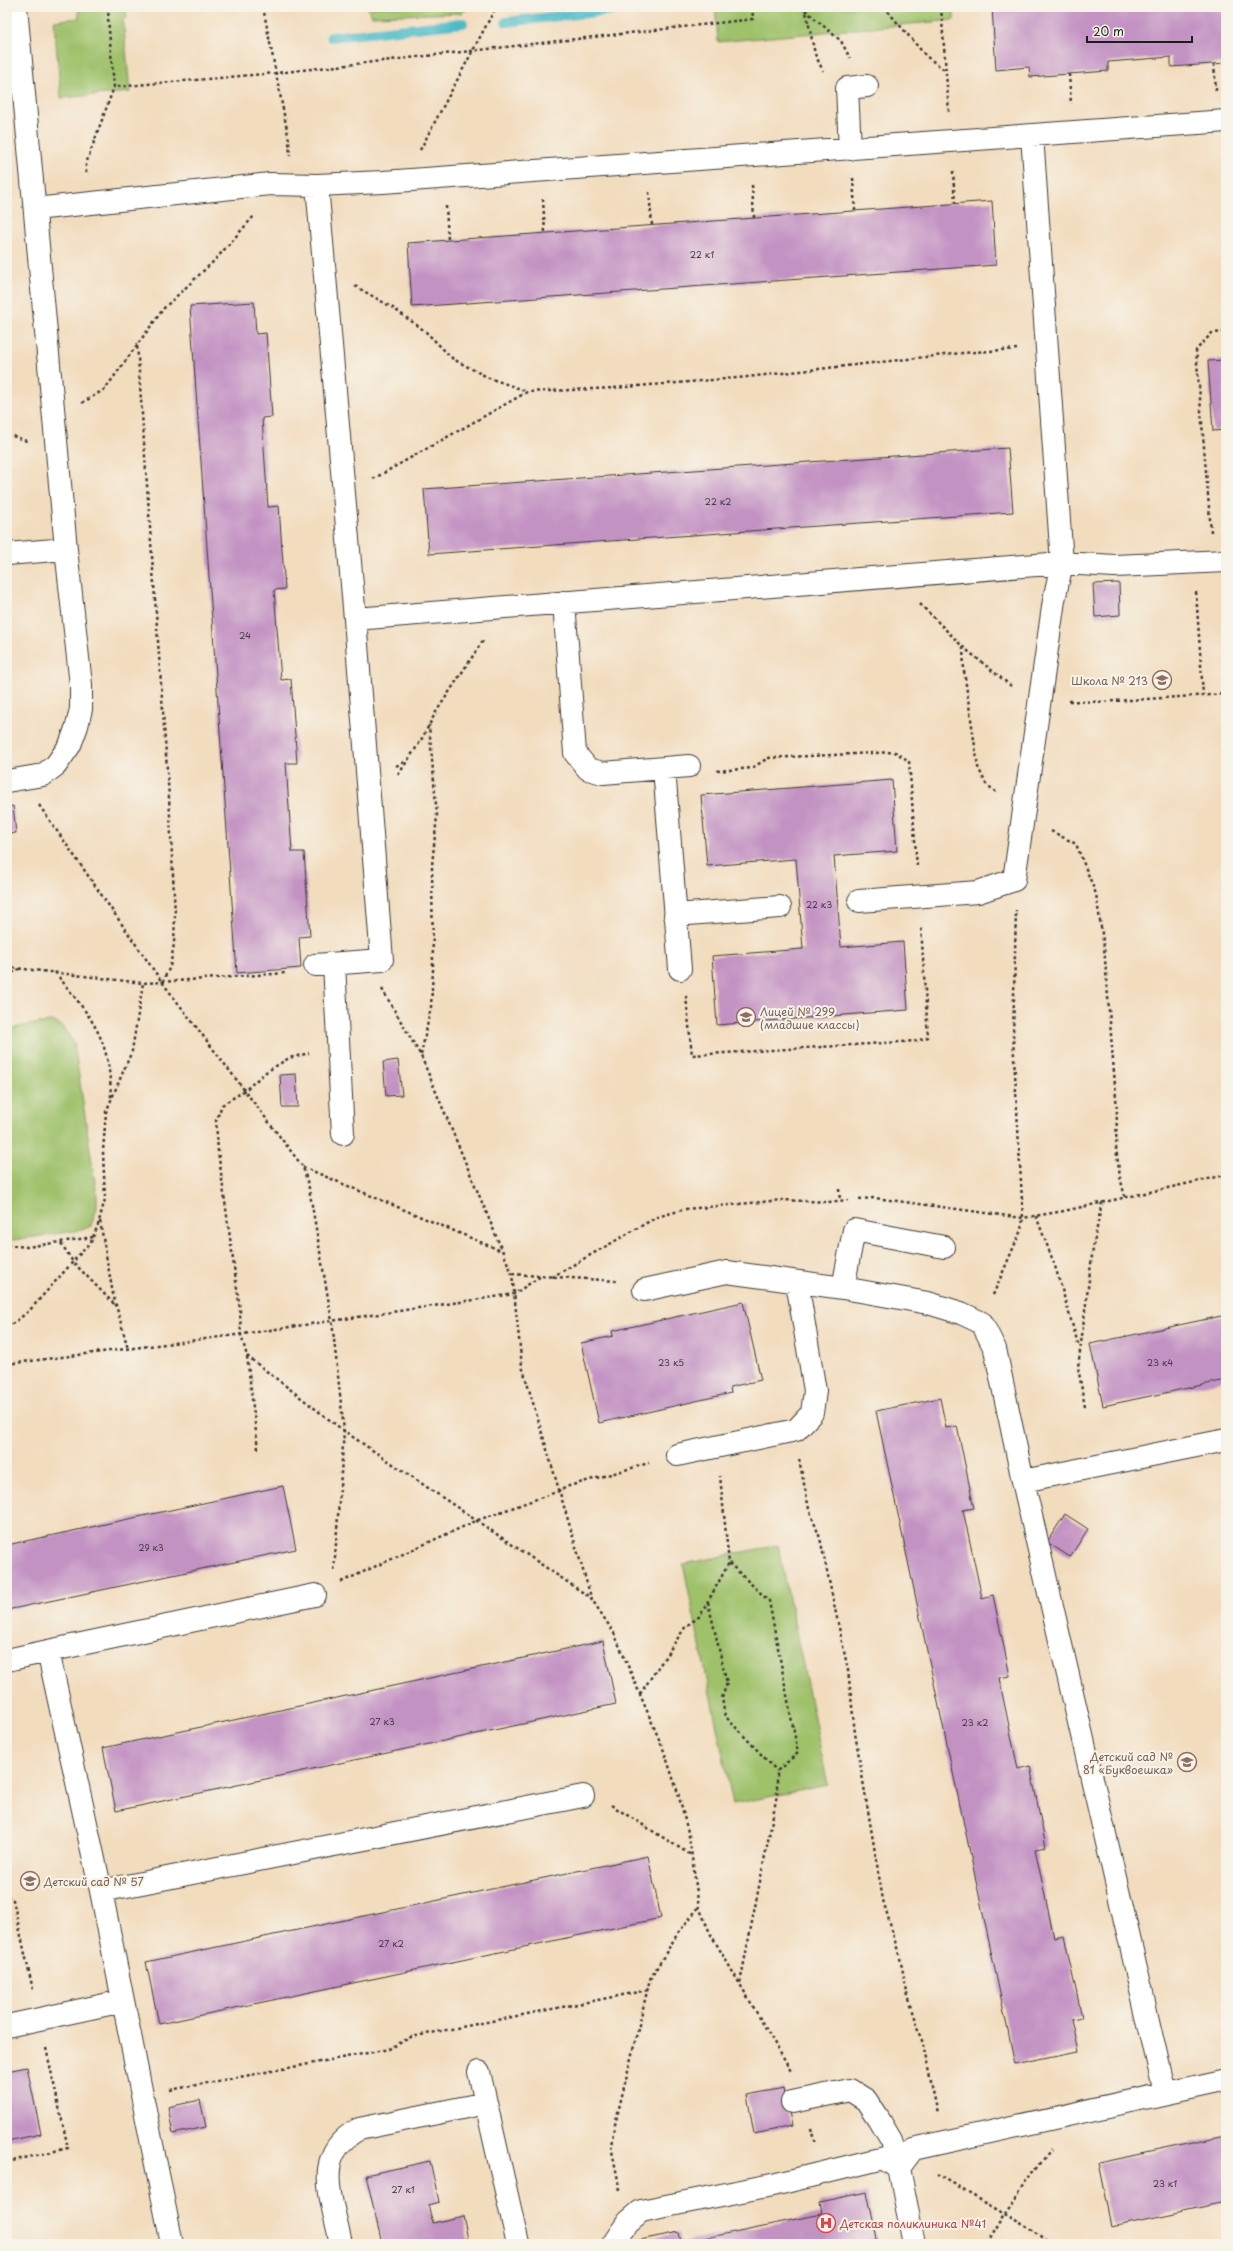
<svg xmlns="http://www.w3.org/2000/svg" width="1233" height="2251" font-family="'Playpen Sans',sans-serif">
  <rect width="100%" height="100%" fill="#f7f3e8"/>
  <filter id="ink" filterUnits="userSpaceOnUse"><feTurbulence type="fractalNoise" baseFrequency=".025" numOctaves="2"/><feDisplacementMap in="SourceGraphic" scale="8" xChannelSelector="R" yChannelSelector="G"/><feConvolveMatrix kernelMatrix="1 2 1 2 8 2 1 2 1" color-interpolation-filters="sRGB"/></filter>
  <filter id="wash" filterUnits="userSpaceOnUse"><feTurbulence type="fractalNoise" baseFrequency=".012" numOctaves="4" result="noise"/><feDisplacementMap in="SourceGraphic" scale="16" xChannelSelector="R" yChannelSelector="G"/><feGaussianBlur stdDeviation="0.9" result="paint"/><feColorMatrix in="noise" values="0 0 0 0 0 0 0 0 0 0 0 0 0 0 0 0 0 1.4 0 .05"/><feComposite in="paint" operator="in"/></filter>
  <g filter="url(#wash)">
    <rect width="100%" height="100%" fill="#f2dcbe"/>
    <path fill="#9fc16a" stroke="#5e6e43" d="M78,7H126L127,18H123L130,92L61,98L54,21L79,18Z
      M367,7H471L461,13L372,16Z
      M715,7H954V20L718,42Z
      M52,1021L62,1026L74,1043L97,1196V1208L91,1226L82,1230L13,1240L7,1236V1029Z
      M778,1545L828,1785L733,1804L683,1564Z"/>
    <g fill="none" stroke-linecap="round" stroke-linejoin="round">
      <path stroke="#4cbac7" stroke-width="10" d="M506,22L641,7
        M331,37L463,23"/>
    </g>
    <g id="blocks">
      <path fill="#c292c3" d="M992,7H1226V63L1171,67V57L1108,62V71L1030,77L1029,67L996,70Z
        M992,201L996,265L412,307L408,243Z
        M254,302L256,334L266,333L272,417L262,418L268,507L279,506L282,550L285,589L274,590L281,680L291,679L297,763H286L292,852H304L310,936L299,937L301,968L237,973L190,306Z
        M1226,360V430L1213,431L1208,361Z
        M1008,448L1013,512L429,554L424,489Z
        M1119,583L1120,615L1095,617L1093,584Z
        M1223,584H1226V605H1225Z
        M892,780L897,851L834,856L841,947L903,942L908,1010L717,1025L712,956L803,949L796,859L707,866L701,795Z
        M13,806L16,833L7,834V807Z
        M398,1060L402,1095L386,1096L383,1062Z
        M296,1074L298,1107H282L280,1075Z
        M743,1302L761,1380L730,1387L731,1393L599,1423L581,1343L613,1336L612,1331Z
        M1226,1315V1380L1103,1406L1090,1344Z
        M940,1398L946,1428L957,1426L974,1508L963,1510L982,1598L993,1595L1010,1676L999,1678L1018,1769L1030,1766L1046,1847L1035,1849L1054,1938L1064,1936L1082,2017L1071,2019L1078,2051L1015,2064L876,1411Z
        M283,1486L296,1549L7,1610V1545Z
        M1065,1514L1088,1529L1070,1557L1047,1542Z
        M603,1641L616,1704L116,1811L103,1748Z
        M648,1856L661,1918L159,2024L146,1962Z
        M27,2067L41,2134L7,2141V2071Z
        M784,2088L792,2126L754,2134L747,2095Z
        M200,2100L206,2127L173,2134L168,2107Z
        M1226,2136V2202L1112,2226L1099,2163Z
        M430,2161L439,2202L428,2205L433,2223L463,2216L469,2244H382L366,2175Z
        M867,2192L878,2244H630V2242L679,2232L681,2243L821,2214L819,2202Z"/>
    </g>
  </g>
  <g filter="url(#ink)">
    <use href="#blocks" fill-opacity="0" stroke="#3c3934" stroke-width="1"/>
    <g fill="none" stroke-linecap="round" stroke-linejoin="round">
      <g stroke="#3c3934" stroke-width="24">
        <path id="minor" d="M850,149L847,88L867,86
          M35,209L270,184L317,185L383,182L1226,121
          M7,554L66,549L16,7
          M564,602L575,753L588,769L603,773L689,766
          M355,619L1062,563L1115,566L1226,561
          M664,768L680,969
          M7,781L43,775L56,765L70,745L77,726L81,709V685L66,549
          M859,901L978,892L1014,880L1054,600L1062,563L1032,135
          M675,915L780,907
          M334,964L343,1134
          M315,965L382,960L355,619L317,185
          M843,1288L854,1230L944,1247
          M644,1290L727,1272L843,1288L928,1303L961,1313L982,1323L995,1349L1023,1481
          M677,1455L796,1430L812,1413L815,1391L797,1282
          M48,1651L315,1595
          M7,1660L48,1651L101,1891L172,2244
          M101,1891L583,1796
          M7,2026L123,2001
          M479,2072L518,2244
          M1165,2093L1023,1481L1226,1440
          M792,2102L850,2090L866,2100L878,2118L891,2140L899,2168
          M341,2244C333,2200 310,2155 359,2129L486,2103
          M613,2244L628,2222L641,2211L777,2184L884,2158L899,2168
          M914,2244L899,2168L913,2149L1226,2080"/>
      </g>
      <path stroke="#3c3934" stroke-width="2.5" stroke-dasharray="3 3" stroke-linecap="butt" d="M109,7L108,18L114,87L276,73L753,19L752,7
        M263,7L289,140L290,156
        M805,7L815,54L823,71
        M884,7L926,56L946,71
        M941,7L949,112
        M805,10L841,41L850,58
        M1214,64L1216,91
        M1069,74L1071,104
        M420,150L496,7
        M953,171L955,204
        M86,173V164L114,87
        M853,178L855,211
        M752,185L754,218
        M649,192L652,225
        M543,199L545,233
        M446,206L448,240
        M355,286L393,308L425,331L453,359L489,378L526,391
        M82,403L105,389L164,308L215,260L254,216
        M7,434L27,441
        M373,479L527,392L614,388L738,378L962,353L1017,349
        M1211,532L1196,350L1212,333L1226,332
        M1196,592L1203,695
        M920,604L963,647L1011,686
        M963,647L964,671L978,767L986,784L996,792
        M1069,701L1099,702L1226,694
        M396,766L406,761
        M717,771L752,768L768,758L895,752L909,761L917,867
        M398,775L420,742L436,712L484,639
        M39,805L162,982L303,1167L309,1188L332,1321L344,1431L334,1572
        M1051,831L1076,844L1096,894L1104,947L1117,1110L1116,1148L1120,1177L1125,1197
        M7,967L143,983L162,982L170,967L174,944L175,914L169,797L137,343
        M55,972C93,1021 110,1035 111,1100
        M7,976L19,969
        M162,982L286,973
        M382,989L421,1056L512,1274L522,1366L591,1597
        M686,996L692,1055L917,1041L928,1037L921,926
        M421,1055L431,1007L433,970L432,865L437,816L429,725
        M303,1167L504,1252
        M839,1189L840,1201
        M859,1199L875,1198L1023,1218L1064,1211L1226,1175
        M1036,1216L1055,1266L1079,1347
        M100,1221L113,1294L128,1349
        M61,1243L73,1262L116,1306
        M7,1245L27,1247L93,1237
        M512,1274L617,1281
        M552,1277L657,1217L686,1209L783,1200L828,1202L848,1200
        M993,1295L1021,1230L1023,1218L1013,1038L1016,910
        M7,1328L29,1311L79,1255L91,1242L98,1225L105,1199L103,1151L106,1112L132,1051L143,983
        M247,1356L344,1431L591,1598L614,1633L664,1751L678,1793L689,1836L699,1907L710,1933L792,2073
        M7,1364L236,1335L514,1294L541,1276
        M1085,1407L1078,1367L1093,1248L1102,1202
        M258,1449L247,1356L241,1335L240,1310L218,1151L216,1121L222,1105L244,1091L266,1072L289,1058L309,1053
        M799,1459L809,1509L820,1538L848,1670L855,1733L883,1900L900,1958L908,1996L921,2036L938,2114
        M729,1563L769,1601L798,1753L777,1771V1795L740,1983
        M341,1582L478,1520L559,1491L569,1486L649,1463
        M708,1602L727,1683L722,1698L725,1716L777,1771
        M640,1694L686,1626L700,1616L729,1563L720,1476
        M611,1805L691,1855
        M7,1896L13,1900L33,1990
        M170,2090L389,2049L411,2037L648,1990
        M811,2128L815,2145
        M7,2162L68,2148L46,2048
        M937,2175L1036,2232L1051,2244
        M620,2190L611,2146L613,2133L650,1979L678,1933L699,1907
        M986,2244L1004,2214L1051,2149"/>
      <use href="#minor" stroke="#fff" stroke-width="22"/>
    </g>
  </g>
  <defs>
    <g id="school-ring" transform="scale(1)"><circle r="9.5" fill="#f7f3e8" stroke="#8d6e63" stroke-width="1.5"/><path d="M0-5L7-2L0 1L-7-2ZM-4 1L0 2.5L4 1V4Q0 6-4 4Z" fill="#8d6e63"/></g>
    <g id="hospital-ring" transform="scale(1)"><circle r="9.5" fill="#f7f3e8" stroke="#e0444e" stroke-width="1.5"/><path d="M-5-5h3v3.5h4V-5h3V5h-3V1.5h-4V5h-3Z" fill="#e0444e"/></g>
  </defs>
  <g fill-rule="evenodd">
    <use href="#school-ring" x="1162" y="680"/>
    <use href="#school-ring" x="746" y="1017"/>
    <use href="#school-ring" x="1187" y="1762"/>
    <use href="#school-ring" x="30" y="1881"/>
    <use href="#hospital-ring" x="826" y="2223"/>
  </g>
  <g text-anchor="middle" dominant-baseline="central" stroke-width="4" stroke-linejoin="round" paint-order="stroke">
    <g font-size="9" fill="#463a46">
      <text x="702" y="254">22 к1</text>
      <text x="718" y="501">22 к2</text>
      <text x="245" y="635">24</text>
      <text x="819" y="904">22 к3</text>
      <text x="671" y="1362">23 к5</text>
      <text x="1160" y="1362">23 к4</text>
      <text x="151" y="1547">29 к3</text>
      <text x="382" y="1721">27 к3</text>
      <text x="975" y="1722">23 к2</text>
      <text x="391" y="1943">27 к2</text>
      <text x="1165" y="2183">23 к1</text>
      <text x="403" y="2189">27 к1</text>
    </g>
    <g font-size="11" fill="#785e54" stroke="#f7f3e8" text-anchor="end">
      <text x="1148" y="680">Школа № 213</text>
      <text x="760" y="1011" text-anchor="start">Лицей № 299<tspan x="760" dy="13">(младшие классы)</tspan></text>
      <text x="1173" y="1756">Детский сад №<tspan x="1173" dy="13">81 «Буквоешка»</tspan></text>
      <text x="44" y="1881" text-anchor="start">Детский сад № 57</text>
    </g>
    <g font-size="11" fill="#be3a42" stroke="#f7f3e8" text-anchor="start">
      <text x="840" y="2223">Детская поликлиника №41</text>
    </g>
  </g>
  <rect width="1233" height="2251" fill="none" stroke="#f7f3e8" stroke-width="24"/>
  <path d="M1087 36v6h105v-6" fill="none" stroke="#1c1c1c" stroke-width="2"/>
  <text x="1093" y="36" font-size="12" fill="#1c1c1c" stroke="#f7f3e8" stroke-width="3" paint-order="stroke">20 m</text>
</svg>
